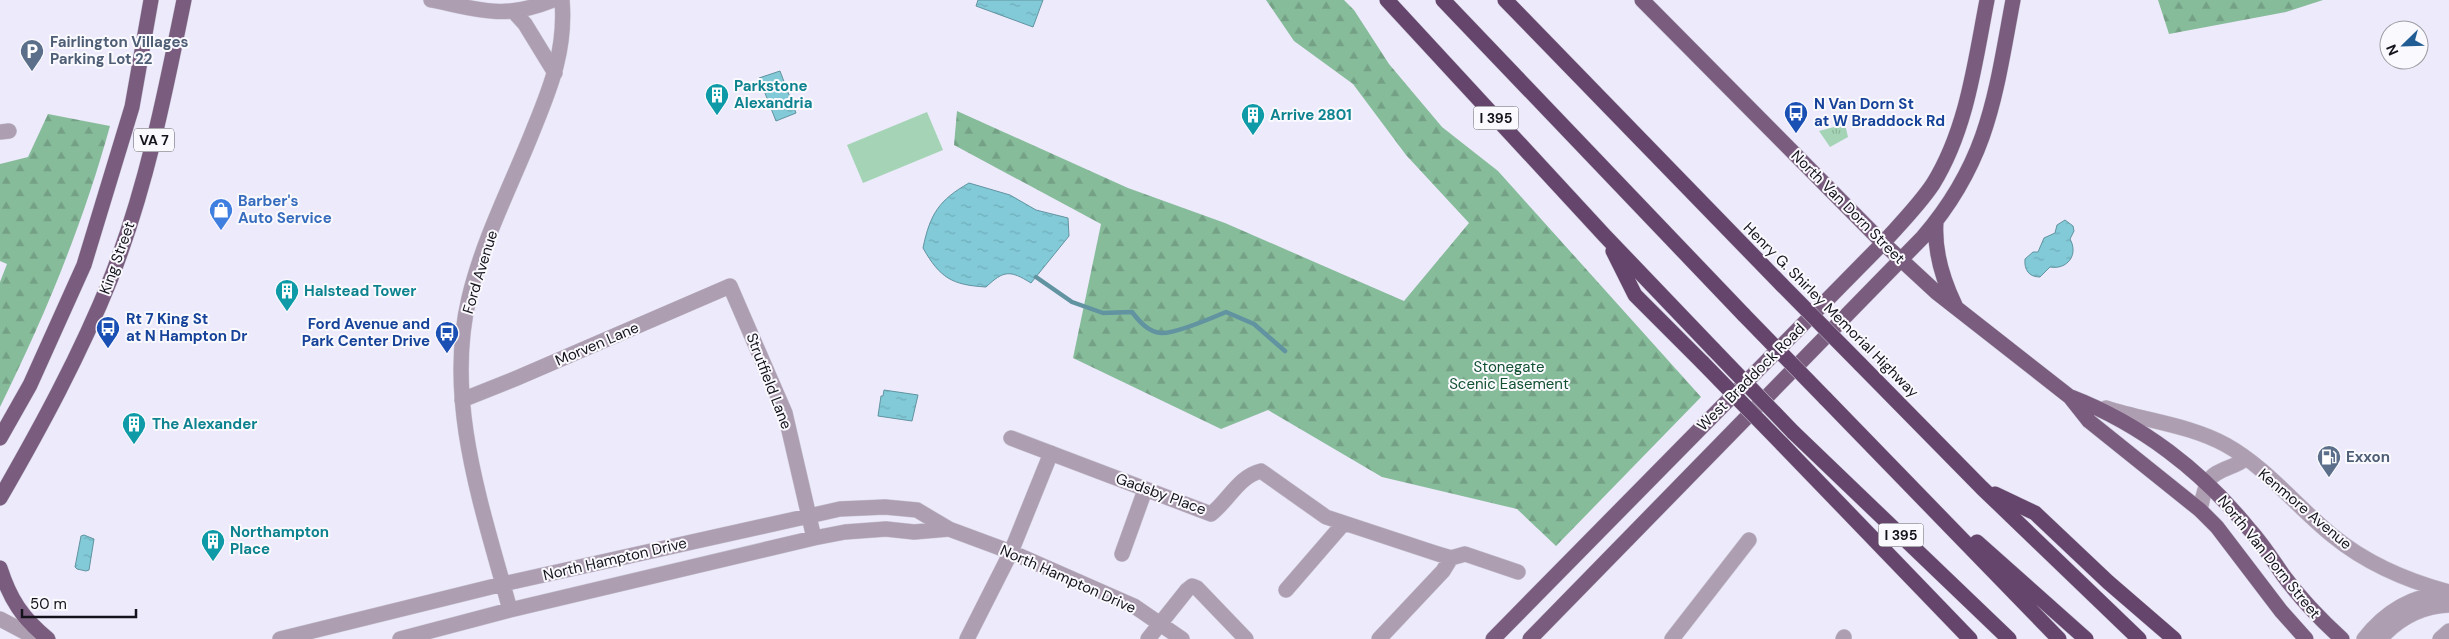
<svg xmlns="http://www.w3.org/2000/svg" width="2449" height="639" font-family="'DM Sans',sans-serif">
  <defs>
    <pattern id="forest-firs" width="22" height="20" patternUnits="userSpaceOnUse" patternTransform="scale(1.25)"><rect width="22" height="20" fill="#87bc9b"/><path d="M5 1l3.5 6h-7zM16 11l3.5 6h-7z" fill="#74a185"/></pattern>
    <pattern id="park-tufts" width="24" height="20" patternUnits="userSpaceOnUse" patternTransform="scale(1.25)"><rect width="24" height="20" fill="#a4d4b5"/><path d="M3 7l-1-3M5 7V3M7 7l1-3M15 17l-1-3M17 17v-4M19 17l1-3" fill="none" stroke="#8cb59b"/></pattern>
    <pattern id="water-ripples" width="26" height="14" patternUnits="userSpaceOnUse" patternTransform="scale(1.25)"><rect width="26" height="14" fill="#82cad8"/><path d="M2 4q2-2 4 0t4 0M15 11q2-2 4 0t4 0" fill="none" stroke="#6fadb9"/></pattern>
  </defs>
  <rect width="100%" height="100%" fill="#edeafb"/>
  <path fill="url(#forest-firs)" d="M1266,0H1344L1354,10L1389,64L1442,127L1498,171L1701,397L1556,546L1517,509L1382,477L1268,410L1221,429L1073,358L1101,224L954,145L957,111L1128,188L1225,223L1404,301L1469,223L1406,155L1353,84L1294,41Z
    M2158,0H2323L2286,12L2169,34Z
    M48,114L110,126C83,224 45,316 0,407V282L7,264L0,261V164L28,157Z"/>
  <path fill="url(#park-tufts)" d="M1845,124L1848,137L1830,147L1819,131Z"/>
  <path fill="#a4d4b5" d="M927,112L943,150L863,183L847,145Z"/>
  <path fill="url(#water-ripples)" stroke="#6193a0" d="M978,0H1043L1033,27L976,6Z
    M780,71L796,113L776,121L759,78Z
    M969,183L1010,195L1036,210L1068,218L1069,236L1031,283C1010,270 1004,270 986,287C952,285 940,278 923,248C930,214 939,200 969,183Z
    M2065,220L2073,226L2074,231L2070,239C2079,255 2067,270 2050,267L2040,277C2029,277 2024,270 2025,259L2033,252H2038L2044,238L2055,233L2057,225Z
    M884,390L918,395L912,421L878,416L881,396H883Z
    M84,535L94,539L89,570L86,571L77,569L75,567L81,536Z"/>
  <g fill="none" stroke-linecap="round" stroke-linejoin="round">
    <path stroke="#6193a0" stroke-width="4.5" d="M1036,277L1072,302L1103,313L1132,312C1139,321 1148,332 1161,333C1174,334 1212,318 1226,312L1254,324L1285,351"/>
    <g stroke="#cac8d7" stroke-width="16">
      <path id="minor" d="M431,0C482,10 503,20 553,0
        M514,12L525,24L555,73
        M0,132L9,131
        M462,400L517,378L730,286L785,413L814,538
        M2106,408C2146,421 2190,425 2226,445C2266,467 2298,508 2333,536C2366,563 2408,581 2449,592
        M1011,438L1211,514C1228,501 1239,476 1261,471L1326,517L1435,553L1451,558L1465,554L1518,572
        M2200,510C2202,501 2204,490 2208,482C2214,469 2235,468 2245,459
        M1122,554L1145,490
        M1286,590L1344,523
        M510,610C483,509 444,403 469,298C483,239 512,184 534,128C552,84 566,48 562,0
        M0,619L38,639
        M280,639L503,584L809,516L840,509L885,507L917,510L949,529L1011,552L1134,606L1182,639
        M400,639L510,610L814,538L845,532L886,529L914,532L949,529
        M967,639L1011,552L1051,453
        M1148,639L1187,590L1192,586L1197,588L1246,639
        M1379,639L1443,571L1451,558
        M1672,639L1749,540
        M1843,639L1844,637
        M2364,639C2385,612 2410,596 2445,593
        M2380,639C2398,619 2421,606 2449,605
        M2440,639L2449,631"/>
    </g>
    <g stroke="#cac8d7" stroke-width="16">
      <path id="major" d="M1642,0L1883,243L1936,292L2070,397L2089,421L2200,510L2217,527L2281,611L2306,639
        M1936,222C1934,251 1942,278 1955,305
        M2071,397C2141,424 2202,471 2249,529C2262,543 2272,559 2283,575C2300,598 2320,619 2342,639
        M0,438L30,385L84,265L132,107L151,0
        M0,498C41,427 80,355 111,278C146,189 165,94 184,0
        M0,568C10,599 22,618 48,639
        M1493,639L1883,243C1900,224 1919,205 1933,184C1967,129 1975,62 1987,0
        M1530,639L1923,237C1989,160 1995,96 2013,0"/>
    </g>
    <g stroke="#cac8d7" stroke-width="16">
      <path id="highway" d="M1387,0L1605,236L1714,350
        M1443,0L1744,315
        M1505,0L1782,285
        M1613,251L1635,295L1703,363
        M1860,364L1982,488L2139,639
        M1825,398L2059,639
        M1793,432L2009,639
        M1782,444L1970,639
        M1995,494L2035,513L2108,582L2174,639
        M1977,542L2086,639"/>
    </g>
    <use href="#minor" stroke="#ae9eb1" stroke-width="15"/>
    <use href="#major" stroke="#7a5c7e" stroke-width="15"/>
    <use href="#highway" stroke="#66456c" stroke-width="15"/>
    <g stroke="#cac8d7" stroke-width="16" stroke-linecap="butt">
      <path id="highway-bridge" d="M1782,285L1860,364
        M1744,315L1825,398
        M1714,350L1793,432
        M1703,363L1782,444"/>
    </g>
    <use href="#highway-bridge" stroke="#66456c" stroke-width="15"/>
  </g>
  <defs>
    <g id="parking-pin" transform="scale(1.25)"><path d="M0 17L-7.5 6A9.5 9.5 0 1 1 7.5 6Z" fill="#5c6f8a" stroke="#faf9fe"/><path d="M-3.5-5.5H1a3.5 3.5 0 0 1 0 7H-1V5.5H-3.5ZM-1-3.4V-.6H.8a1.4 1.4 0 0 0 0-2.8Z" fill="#fff"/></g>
    <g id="building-pin" transform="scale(1.25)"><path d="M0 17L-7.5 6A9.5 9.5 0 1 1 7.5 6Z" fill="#0f9aa8" stroke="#faf9fe"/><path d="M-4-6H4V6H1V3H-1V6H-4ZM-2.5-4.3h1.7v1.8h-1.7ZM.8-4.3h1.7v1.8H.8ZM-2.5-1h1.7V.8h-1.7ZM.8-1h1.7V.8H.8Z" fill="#fff"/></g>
    <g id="bus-pin" transform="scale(1.25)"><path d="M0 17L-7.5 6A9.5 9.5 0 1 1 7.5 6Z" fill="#1a4fb4" stroke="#faf9fe"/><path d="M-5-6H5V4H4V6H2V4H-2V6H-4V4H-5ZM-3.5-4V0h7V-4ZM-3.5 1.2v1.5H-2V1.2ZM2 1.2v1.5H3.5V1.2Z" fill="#fff"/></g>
    <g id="shop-pin" transform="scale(1.25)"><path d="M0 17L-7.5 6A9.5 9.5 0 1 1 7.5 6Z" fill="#3f7fe0" stroke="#faf9fe"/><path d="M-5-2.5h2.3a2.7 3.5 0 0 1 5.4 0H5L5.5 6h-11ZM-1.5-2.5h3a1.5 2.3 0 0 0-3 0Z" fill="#fff"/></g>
    <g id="fuel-pin" transform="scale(1.25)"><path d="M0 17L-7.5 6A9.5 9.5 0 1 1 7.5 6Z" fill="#5c6f8a" stroke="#faf9fe"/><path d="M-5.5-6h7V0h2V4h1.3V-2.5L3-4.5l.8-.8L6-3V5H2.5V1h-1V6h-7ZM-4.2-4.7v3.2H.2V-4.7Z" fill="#fff"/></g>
  </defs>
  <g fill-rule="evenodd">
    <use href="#parking-pin" x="32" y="51"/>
    <use href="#building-pin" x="717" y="95"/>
    <use href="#bus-pin" x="1796" y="113"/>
    <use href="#building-pin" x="1253" y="115"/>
    <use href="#shop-pin" x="221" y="210"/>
    <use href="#building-pin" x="287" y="291"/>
    <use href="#bus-pin" x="108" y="328"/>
    <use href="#bus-pin" x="447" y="333"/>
    <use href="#building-pin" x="134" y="424"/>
    <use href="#fuel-pin" x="2329" y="457"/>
    <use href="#building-pin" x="213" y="541"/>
  </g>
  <g text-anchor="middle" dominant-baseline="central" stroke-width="4" stroke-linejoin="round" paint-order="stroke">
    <g fill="#faf9fe" stroke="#595860" stroke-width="1">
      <rect x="1473.5" y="106.5" width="45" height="23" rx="4"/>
      <rect x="134" y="128.5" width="40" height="23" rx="4"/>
      <rect x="1878.5" y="523.5" width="45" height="23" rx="4"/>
    </g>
    <g font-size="14" font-weight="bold" fill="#14131c">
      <text x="1496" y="118">I 395</text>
      <text x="154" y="140">VA 7</text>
      <text x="1901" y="535">I 395</text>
    </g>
    <g font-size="15" font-weight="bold" fill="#4e5e75" stroke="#faf9fe" text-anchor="start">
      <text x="50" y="42">Fairlington Villages<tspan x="50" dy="17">Parking Lot 22</tspan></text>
      <text x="2346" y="457">Exxon</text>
    </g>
    <g font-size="15" font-weight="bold" fill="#0d838f" stroke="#faf9fe" text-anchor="start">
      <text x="734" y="86">Parkstone<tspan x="734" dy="17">Alexandria</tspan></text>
      <text x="1270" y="115">Arrive 2801</text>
      <text x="304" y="291">Halstead Tower</text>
      <text x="152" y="424">The Alexander</text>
      <text x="230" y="532">Northampton<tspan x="230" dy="17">Place</tspan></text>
    </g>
    <g font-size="15" font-weight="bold" fill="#164399" stroke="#faf9fe" text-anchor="start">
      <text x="1814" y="104">N Van Dorn St<tspan x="1814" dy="17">at W Braddock Rd</tspan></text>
      <text x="126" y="319">Rt 7 King St<tspan x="126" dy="17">at N Hampton Dr</tspan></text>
      <text x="430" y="324" text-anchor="end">Ford Avenue and<tspan x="430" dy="17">Park Center Drive</tspan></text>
    </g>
    <g font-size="15" font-weight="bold" fill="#366cbe" stroke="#faf9fe" text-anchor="start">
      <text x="238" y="201">Barber's<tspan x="238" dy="17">Auto Service</tspan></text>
    </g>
    <g font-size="15" fill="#14131c" stroke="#faf9fe">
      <text transform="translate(1848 207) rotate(45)">North Van Dorn Street</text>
      <text transform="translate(117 258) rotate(-70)">King Street</text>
      <text transform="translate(480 272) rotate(-73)">Ford Avenue</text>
      <text transform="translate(1831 310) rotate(45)">Henry G. Shirley Memorial Highway</text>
      <text transform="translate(597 344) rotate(-23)">Morven Lane</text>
      <text transform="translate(1751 377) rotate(-45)">West Braddock Road</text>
      <text transform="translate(769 381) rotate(69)">Strutfield Lane</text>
      <text transform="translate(1161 494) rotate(20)">Gadsby Place</text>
      <text transform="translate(2305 509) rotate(40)">Kenmore Avenue</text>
      <text transform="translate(2269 557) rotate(51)">North Van Dorn Street</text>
      <text transform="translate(615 559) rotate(-13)">North Hampton Drive</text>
      <text transform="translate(1068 579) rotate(24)">North Hampton Drive</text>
    </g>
    <g font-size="15" fill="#115131" stroke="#faf9fe">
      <text x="1509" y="367">Stonegate<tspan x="1509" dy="17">Scenic Easement</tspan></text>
    </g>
  </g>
  <g transform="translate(2404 45) rotate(247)"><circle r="24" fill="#faf9fe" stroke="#9e9da4"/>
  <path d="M0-4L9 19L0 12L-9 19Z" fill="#215d94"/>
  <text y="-8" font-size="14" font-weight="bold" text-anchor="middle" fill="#14131c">N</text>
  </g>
  <path d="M22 609v8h114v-8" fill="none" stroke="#14131c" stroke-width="2.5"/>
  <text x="30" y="609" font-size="15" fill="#14131c" stroke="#faf9fe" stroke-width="4" paint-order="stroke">50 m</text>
</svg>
